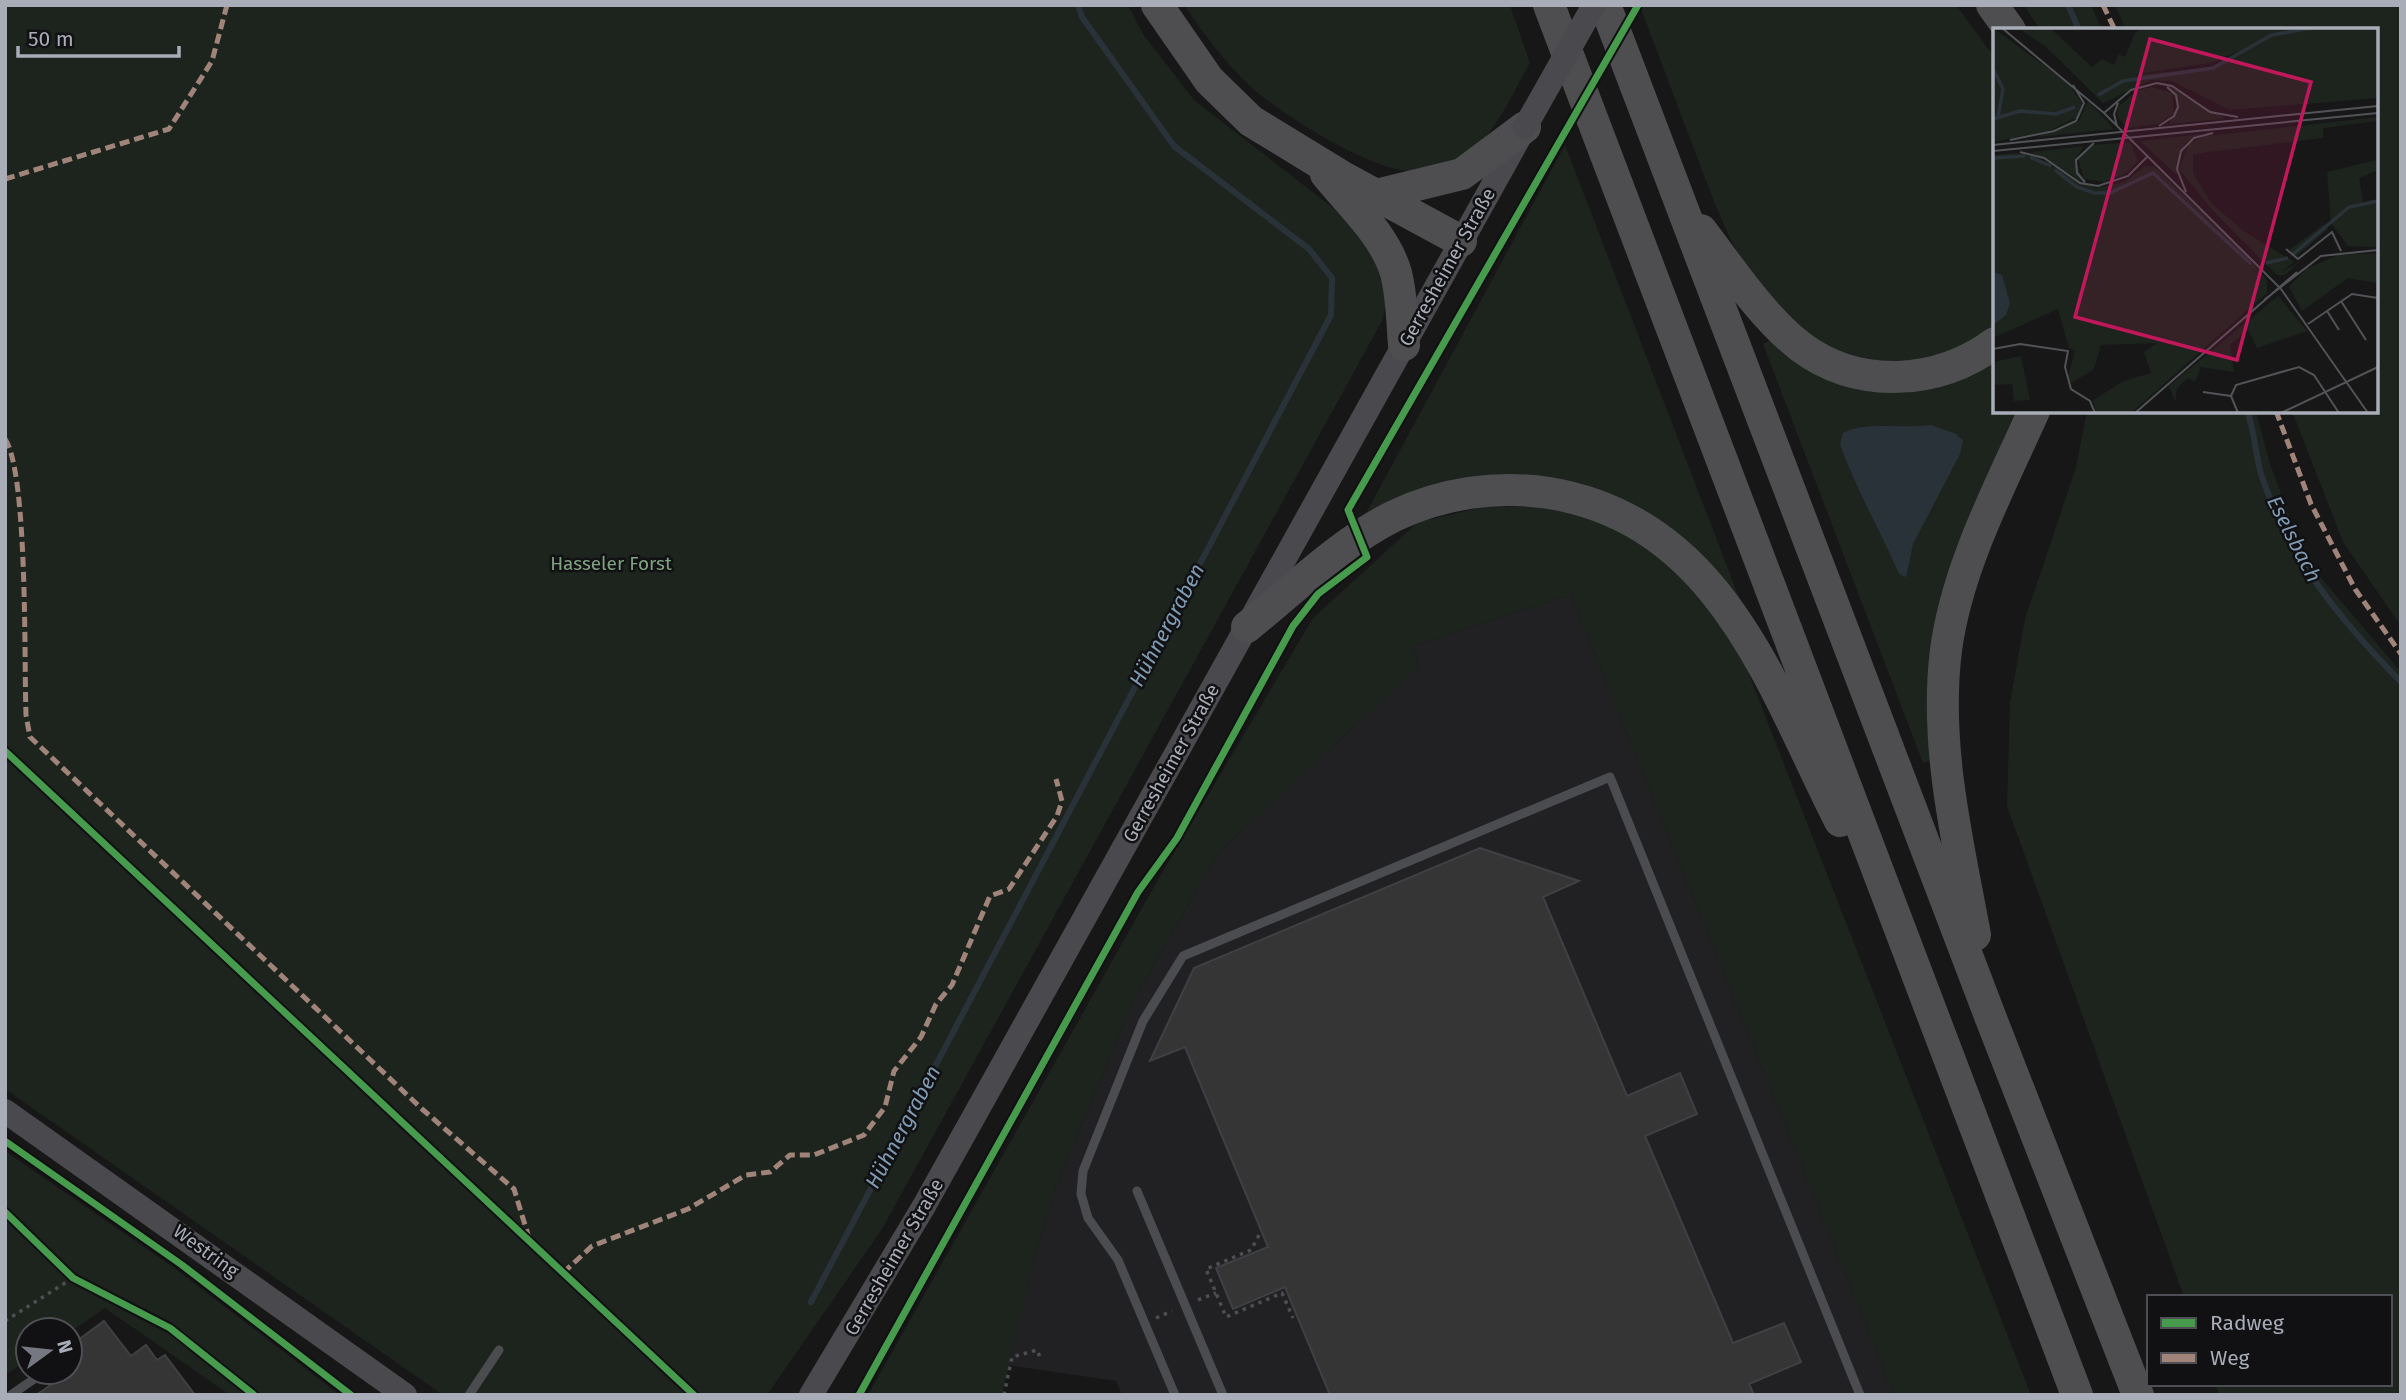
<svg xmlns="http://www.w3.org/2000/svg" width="2406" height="1400" font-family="'Fira Sans',sans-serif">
  <rect width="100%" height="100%" fill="#171717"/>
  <path fill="#212123" d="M1571,595L1894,1395H1122L1116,1381L1008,1365L1033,1262L1056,1187L1134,999L1219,852L1418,667L1413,646Z"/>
  <path fill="#1d241e" d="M5,5H1128L1143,34L1194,100L1342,215L1380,259L1387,300L1382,321L882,1229L767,1395H443L5,1089Z
    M1184,5H1510L1530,63C1511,95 1493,142 1458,161C1443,170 1418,173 1401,170C1361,164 1277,112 1248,84C1224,61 1203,33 1184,5Z
    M1644,5H1956L1995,58V323C1970,350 1923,366 1888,362C1767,348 1731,248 1694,149C1676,102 1659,56 1641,9Z
    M2024,5H2091L2102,30H2040Z
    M2115,5H2401V626L2343,542L2292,411H2376V30H2126Z
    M1565,145L1750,626L1672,533L1642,511L1564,480L1516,478L1365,515Z
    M1774,338L1822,371L1995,352V411H2025L1989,492L1934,759L1923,763L1763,344Z
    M2087,411H2256L2270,464L2306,560L2401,672V1395H2219L2215,1384H2390V1297H2184L2007,806L2010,702L2025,619L2076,467Z
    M1484,507H1543L1595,519L1651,546L1703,596L1746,667L2031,1395H1894L1571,595L1413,646L1418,667L1219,852L1134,999L1056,1187L1033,1262L1002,1395H868L1156,883L1313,618L1418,522Z
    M5,1151L173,1267L340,1395H230L105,1308L70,1332L28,1330V1360L5,1375Z"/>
  <path fill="#2a3239" d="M1931,425L1956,434L1963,441L1960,454L1913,544L1906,577L1899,574C1880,529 1856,490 1840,444L1843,433C1863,421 1905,429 1931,425Z"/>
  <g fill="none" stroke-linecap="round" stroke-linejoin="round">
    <path stroke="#2a3239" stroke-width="6" d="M2068,5L2079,30
      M2247,411C2255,432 2255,453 2261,474C2288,557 2341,621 2401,682
      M811,1302L1331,315L1332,278L1309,249L1174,146L1082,17L1078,5"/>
  </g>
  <path fill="#353536" stroke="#3f4043" stroke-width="2" d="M1480,848L1579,881L1543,897L1627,1096L1680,1073L1697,1114L1645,1136L1733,1343L1784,1323L1801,1362L1749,1384L1754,1395H1330L1285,1287L1233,1309L1216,1268L1268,1247L1185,1047L1150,1061L1194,968Z
    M104,1321L131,1356L146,1345L157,1360L165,1355L195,1395H36L70,1372V1346Z"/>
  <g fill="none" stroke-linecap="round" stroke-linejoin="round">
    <path stroke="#4d4e52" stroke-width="3.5" stroke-dasharray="3.5 5" stroke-linecap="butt" d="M1259,1235L1251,1250L1206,1269L1226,1317L1282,1293L1293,1318
      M1198,1300L1216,1293
      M1156,1318L1172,1311
      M5,1321L73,1278
      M1004,1395L1012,1357L1037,1350L1040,1357"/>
    <path stroke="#4b4c50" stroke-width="9" d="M1137,1191L1223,1395
      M11,1395L44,1372
      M469,1395L499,1350
      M1175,1395L1118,1260L1088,1218L1081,1194L1083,1171L1143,1021L1183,956L1610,777L1860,1395"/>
    <path stroke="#4a4a4e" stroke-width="24" d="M5,1111L405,1395
      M811,1395L924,1206L1523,131"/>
    <path stroke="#4e4e51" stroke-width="32" d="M1157,5L1209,80L1251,121L1341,176L1461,241
      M1549,5L2077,1395
      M1605,5L1990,1016L2138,1395
      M1992,5L2010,30
      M1326,174C1350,204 1385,235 1396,273C1402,296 1402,321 1404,345
      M1376,195L1462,174L1525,127
      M1701,230C1731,269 1762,317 1801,347C1859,390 1938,385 1995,343
      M1247,627C1294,589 1340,543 1394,516C1442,493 1496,485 1549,493C1720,521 1771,685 1840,821
      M1975,935C1958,842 1934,746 1946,650C1957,567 2000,487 2034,411"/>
    <path stroke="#4a4a4e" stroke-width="24" d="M1525,127L1594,5"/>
    <path stroke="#a18479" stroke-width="5" stroke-dasharray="10 5" stroke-linecap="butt" d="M2103,5L2115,30
      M5,179L169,129L212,61L227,5
      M2276,411L2311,504L2355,589L2401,654
      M5,439C28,473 24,663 26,715L30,737L422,1109L514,1189L529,1238
      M563,1273L592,1246L688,1209L746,1175L770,1172L790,1155H814L864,1135L885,1107L894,1071L921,1037L936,1004L952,985L990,896L1009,889L1057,816L1062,801L1056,779"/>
    <g stroke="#111113" stroke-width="11">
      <path id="cycleway" d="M5,751L694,1395
        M5,1141L182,1265L351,1395
        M5,1212L73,1278L170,1328L254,1395
        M859,1395L1138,892L1177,838L1293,626L1318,594L1367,557L1348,510L1638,5"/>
    </g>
    <use href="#cycleway" stroke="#469c4c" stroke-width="7"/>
  </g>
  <g text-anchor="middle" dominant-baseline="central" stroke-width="5" stroke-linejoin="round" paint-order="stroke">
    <g font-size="19" fill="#a8adb8" stroke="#111113">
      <text transform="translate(1447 267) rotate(-61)">Gerresheimer Straße</text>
      <text transform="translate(1171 763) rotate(-61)">Gerresheimer Straße</text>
      <text transform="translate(206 1251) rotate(36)">Westring</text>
      <text transform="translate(894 1257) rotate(-60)">Gerresheimer Straße</text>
    </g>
    <g font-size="19" fill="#7fa381" stroke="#111113">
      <text x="611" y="563">Hasseler Forst</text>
    </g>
    <g font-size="21" font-style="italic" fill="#7f9bb3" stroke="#111113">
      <text transform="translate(2294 539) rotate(63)">Eselsbach</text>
      <text transform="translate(1167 625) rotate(-62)">Hühnergraben</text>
      <text transform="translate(903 1127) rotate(-62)">Hühnergraben</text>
    </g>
  </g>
  <g transform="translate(1993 28)">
    <rect width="385" height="385" fill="#171717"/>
    <path d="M0,0L75,55L89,75L85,89L55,103L0,114ZM25,0H57L99,39L109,31L121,37L126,26L132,29L142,5L149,0H385V70L237,82L179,53L158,52L110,75L52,18ZM250,22L218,40L139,47L217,35ZM174,57L230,89V91L176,96L186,76ZM158,59L179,65L181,85L166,96L134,100L124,88L125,79L143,63ZM95,73L121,101L44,109L86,93ZM385,89V93L330,100V110L200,126V145L218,175L252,204L301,234L287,245L306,234L292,247H284L220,183L186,141L196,115L213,108ZM209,106L192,115L184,147L147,113ZM137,114L145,133L134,145L111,154L91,151L85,131L100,117ZM91,118L82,131L90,153L38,124ZM23,125L40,128L103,160L131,154L152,138L162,139L251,225L274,252V265L138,385H103L100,372L131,353L158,345L151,324L164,315L108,317L101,341L78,355L75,348L82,323L76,320L65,281L0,310V127ZM383,132L385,142L366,150L370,174L385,171V219L355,218L338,195L334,144ZM331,196L335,201L304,228L296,222ZM385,225L384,255L355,250L309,283L296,259L313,241L345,227ZM285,268L314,303L264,320L255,302L237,317L241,344L208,339L202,354L195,350L184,360L182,374L176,358ZM28,328L37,372L21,373L19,356L1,357L0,385V334Z" fill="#1d241e" fill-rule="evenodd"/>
    <path d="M0,244L9,247L17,275L13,287L0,297Z" fill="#2a3239"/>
    <path fill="none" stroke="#2a3239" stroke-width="3.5" d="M0,41L10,61L5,89M105,67L130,53L220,40L279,7L318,0M0,91L27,83L63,86L82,79M37,129L58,138M0,130L32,128M62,142L84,159L101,165H117L160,145L258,236M299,227L356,179L385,173M273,235L295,230"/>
    <path fill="none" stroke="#515357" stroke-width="2" d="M9,0L111,85L288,261M111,85L138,62L164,55L179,58L217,84L245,89M124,98L121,86L125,75M166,98L181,88L185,79L183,67L174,59M17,112L61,103L83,93L91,75L80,57M0,117L385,78M0,123L385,85M27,124L51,130L87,155L105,158L135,148L155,128M92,154L84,145L83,132L101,115M193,164L184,141L188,123L201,110L220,105M293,221L305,231L339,204L348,223M288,261L375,385M271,272L328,228L385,222M348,273L373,312M334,283L346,302M315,296L359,266L385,270M0,321L27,316L75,323L72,339L78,361L97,373L102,385M210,364L238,368M142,385L304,244M245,385L238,368L243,357L306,339L321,347L346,385M288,385L385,339"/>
    <path fill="#c2185b" fill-opacity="0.15" stroke="#c2185b" stroke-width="3.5" d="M157,11L318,54L244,332L82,289Z"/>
    <rect width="385" height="385" fill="none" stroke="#a8adb8" stroke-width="3.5"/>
  </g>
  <rect width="2406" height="1400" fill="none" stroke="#a8adb8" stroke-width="14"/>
  <rect x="2147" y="1295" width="245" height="91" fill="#111113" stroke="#4d4f55" stroke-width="2"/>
  <rect x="2161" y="1318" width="35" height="10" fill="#469c4c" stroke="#4d4f55" stroke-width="2"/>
  <text x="2210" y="1330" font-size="21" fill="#a8adb8">Radweg</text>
  <rect x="2161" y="1353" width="35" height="10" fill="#a18479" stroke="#4d4f55" stroke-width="2"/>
  <text x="2210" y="1365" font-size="21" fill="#a8adb8">Weg</text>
  <g transform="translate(49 1351) rotate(75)"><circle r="33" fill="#111113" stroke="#4d4f55" stroke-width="2"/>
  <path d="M0-5L12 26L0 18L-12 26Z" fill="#757880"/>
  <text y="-10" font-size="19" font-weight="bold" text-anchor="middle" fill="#a8adb8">N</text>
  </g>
  <path d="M18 46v10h161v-10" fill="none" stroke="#a8adb8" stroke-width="3.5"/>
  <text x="28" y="46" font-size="21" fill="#a8adb8" stroke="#111113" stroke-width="5" paint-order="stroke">50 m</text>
</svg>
